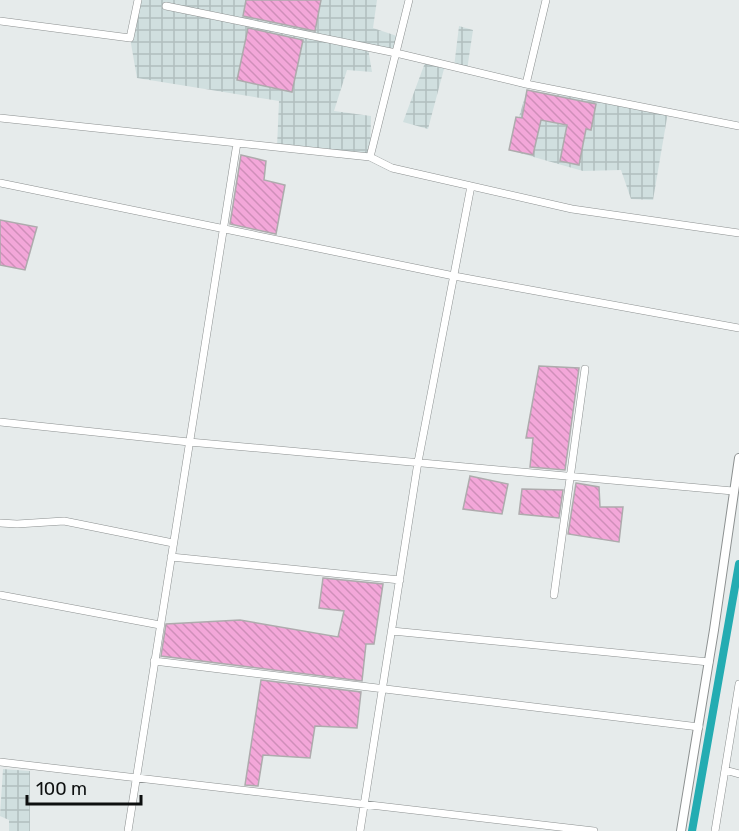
<svg xmlns="http://www.w3.org/2000/svg" width="739" height="831" font-family="Rubik,sans-serif">
  <defs>
    <pattern id="industrial-grid" width="8" height="8" patternUnits="userSpaceOnUse" patternTransform="scale(1.5)"><rect width="8" height="8" fill="#d0dfdf"/><path d="M0 4h8M4 0v8" fill="none" stroke="#b1bebe"/></pattern>
    <pattern id="building-back-hatch" width="6" height="6" patternUnits="userSpaceOnUse" patternTransform="scale(1.5)"><rect width="6" height="6" fill="#f3a7d9"/><path d="M-1 5l2 2M0 0l6 6M5-1l2 2" fill="none" stroke="#cf8fb9"/></pattern>
  </defs>
  <rect width="100%" height="100%" fill="#e6ebeb"/>
  <path fill="url(#industrial-grid)" d="M138,0H377L373,28L400,37L396,53L368,48L372,72L347,70L334,111L371,116L370,157L277,147L279,101L137,78L130,38Z
    M459,26L473,30L467,70L454,67Z
    M426,60L445,65L428,129L403,122Z
    M527,90L668,112L653,200L631,199L621,170L583,171L509,150Z
    M3,769L30,771V831H9V820L0,816Z"/>
  <g fill="none" stroke-linecap="round" stroke-linejoin="round">
    <path stroke="#24acb2" stroke-width="8" d="M692,831L739,564"/>
  </g>
  <path fill="url(#building-back-hatch)" stroke="#aeabad" stroke-width="1.5" d="M246,0H321L315,31L243,16Z
    M248,28L303,40L292,92L237,80Z
    M527,90L596,104L591,130L586,129L579,165L560,161L567,125L541,120L533,155L509,150L516,117L522,118Z
    M241,155L266,161L264,180L285,185L276,234L230,224Z
    M0,220L37,227L25,270L0,265Z
    M539,366L579,368L565,470L530,467L533,438H526Z
    M470,476L508,484L502,514L463,509Z
    M576,483L599,487L600,507H623L619,542L568,534Z
    M522,489L563,490L559,518L519,514Z
    M323,578L383,584L374,644H366L362,681L161,656L166,624L240,620L338,637L344,611L319,608Z
    M261,680L361,692L357,728L315,726L310,758L263,755L258,786L245,785Z"/>
  <g fill="none" stroke-linecap="round" stroke-linejoin="round">
    <g stroke="#8c9090" stroke-width="8">
      <path id="minor" d="M166,6L396,53L526,84L739,126
        M0,21L130,38L138,0
        M526,84L546,0
        M0,118L370,157L392,168L572,209L739,233
        M370,157L409,0
        M0,183L454,276L739,328
        M0,422L189,442L733,491
        M0,523L17,524L64,521L173,543
        M171,557L400,580
        M0,595L160,625
        M554,595L585,369
        M392,631L709,662
        M154,661L699,727
        M0,762L594,831
        M725,770L739,774
        M128,831L237,143
        M360,831L418,462L471,186
        M715,831L739,684"/>
    </g>
    <g stroke="#8c9090" stroke-width="10">
      <path id="tertiary" d="M681,831L714,630L739,458"/>
    </g>
    <use href="#minor" stroke="#fff" stroke-width="7"/>
    <use href="#tertiary" stroke="#fff" stroke-width="8"/>
  </g>
  <path d="M27 795v9h114v-9" fill="none" stroke="#0d0f0f" stroke-width="3"/>
  <text x="36" y="795" font-size="18" fill="#0d0f0f" stroke="#e6ebeb" stroke-width="4.5" paint-order="stroke">100 m</text>
</svg>
